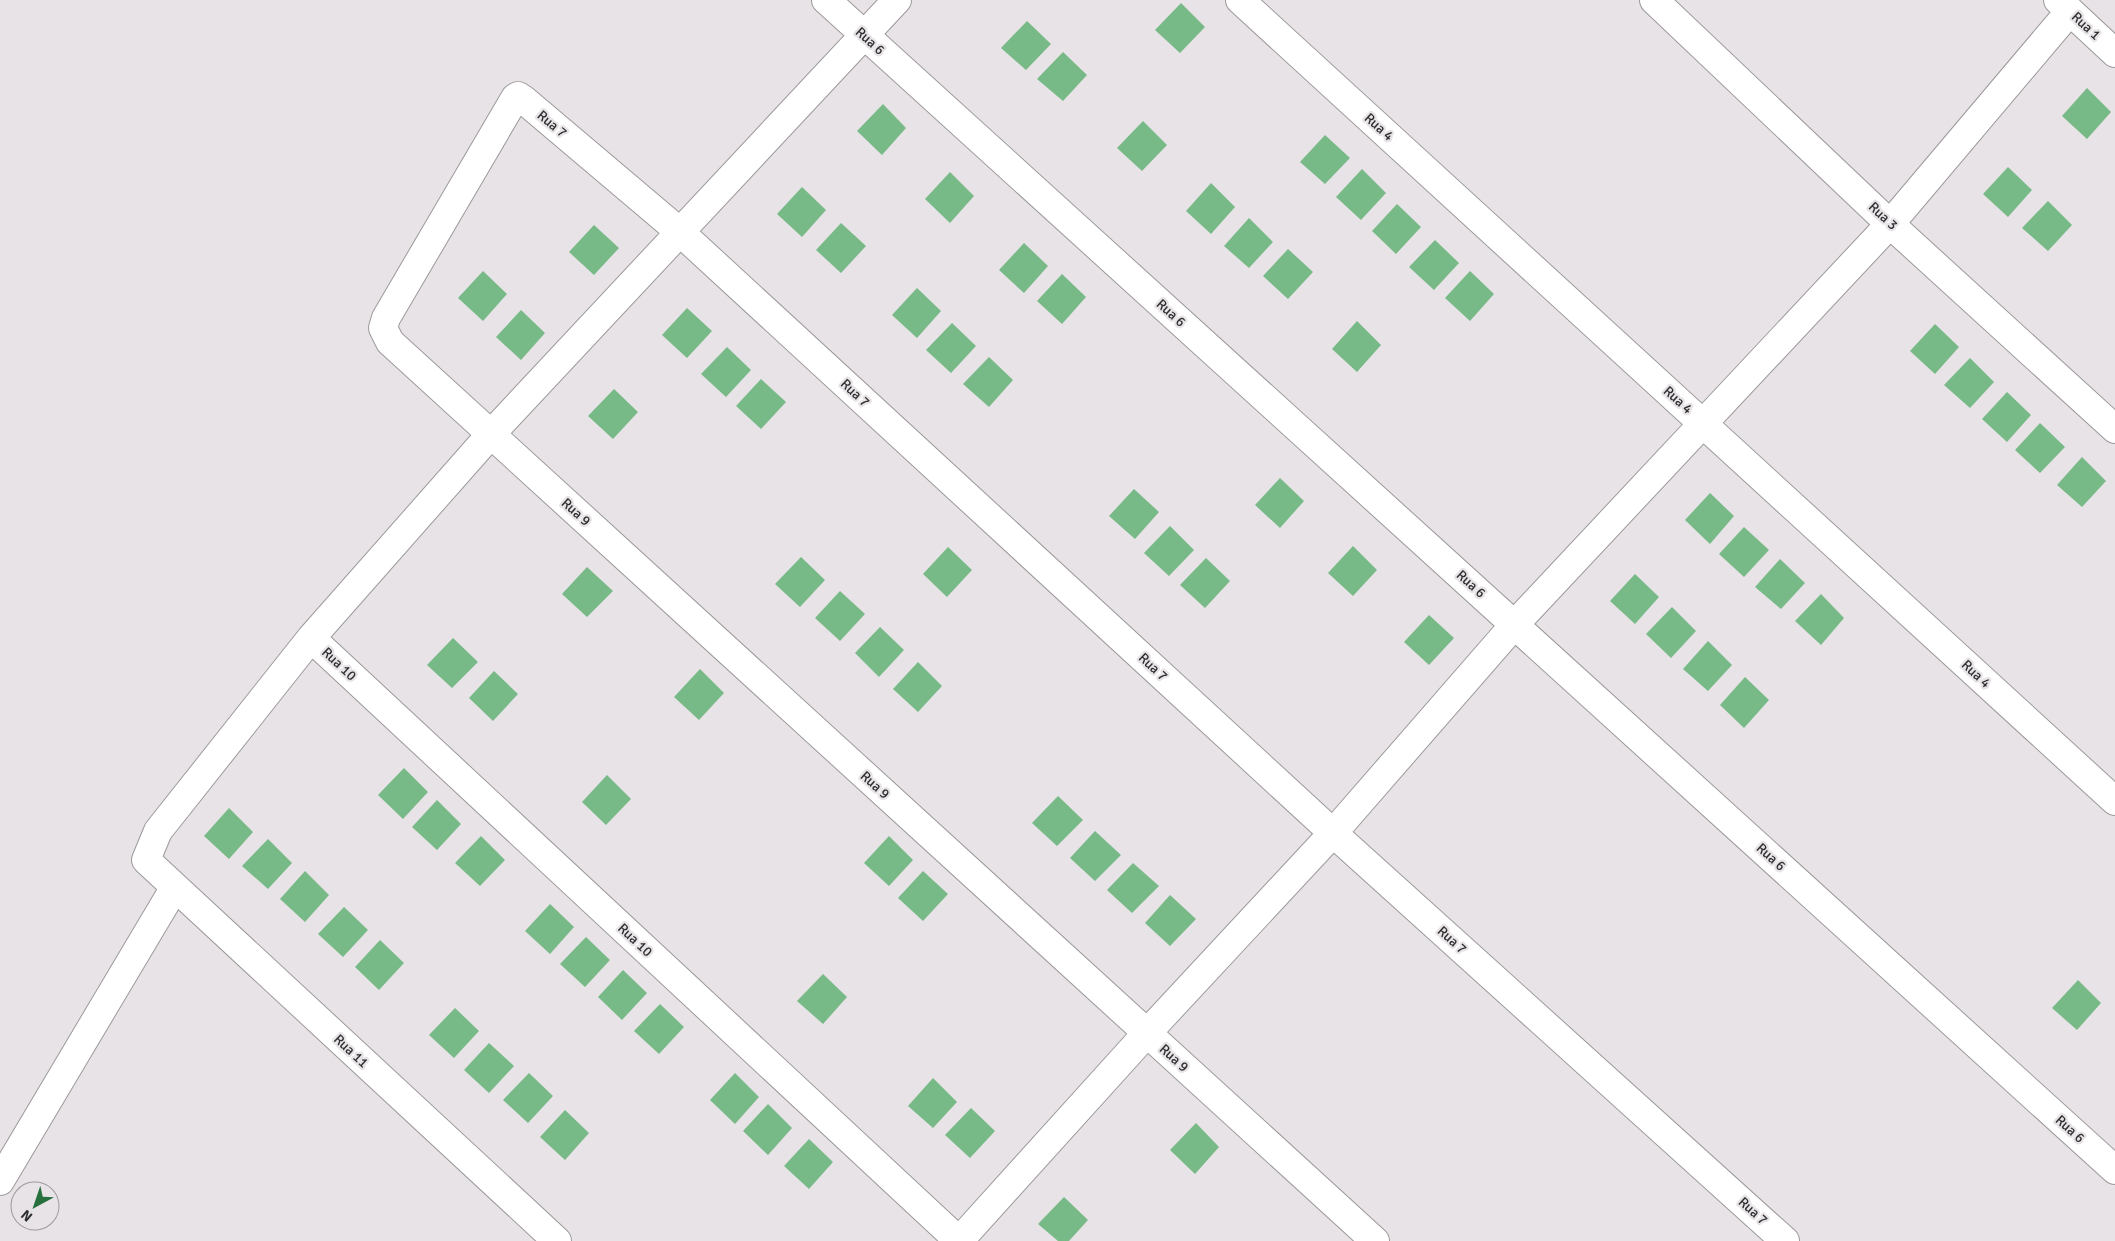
<svg xmlns="http://www.w3.org/2000/svg" width="2115" height="1241" font-family="Signika,sans-serif">
  <rect width="100%" height="100%" fill="#e7e3e6"/>
  <path fill="#78ba87" d="M1181,3L1205,27L1180,53L1155,30Z
    M1027,21L1051,44L1026,70L1001,48Z
    M1063,52L1087,75L1063,101L1037,79Z
    M2087,88L2111,112L2087,139L2062,116Z
    M883,104L906,128L882,155L857,131Z
    M1143,121L1167,145L1142,171L1117,148Z
    M1325,135L1350,158L1325,184L1300,162Z
    M2008,167L2032,190L2008,217L1983,194Z
    M1362,169L1386,193L1361,220L1336,197Z
    M950,172L974,196L950,223L925,199Z
    M1211,183L1235,207L1211,234L1186,211Z
    M802,187L826,210L802,237L777,214Z
    M2048,201L2072,225L2048,251L2022,228Z
    M1397,204L1421,227L1396,254L1372,231Z
    M1249,218L1273,242L1249,268L1224,246Z
    M841,223L866,246L841,273L816,250Z
    M594,225L619,248L594,275L569,252Z
    M1435,240L1459,263L1434,290L1409,267Z
    M1024,243L1048,266L1024,293L999,270Z
    M1288,249L1313,272L1288,299L1263,276Z
    M483,271L507,294L483,321L458,298Z
    M1470,271L1494,294L1470,321L1445,298Z
    M1062,274L1086,297L1062,324L1037,301Z
    M917,288L941,311L917,338L892,315Z
    M687,308L712,331L687,358L662,335Z
    M521,310L545,333L521,360L496,337Z
    M1357,321L1381,345L1357,372L1332,349Z
    M952,323L976,346L951,373L926,350Z
    M1935,324L1959,347L1935,374L1910,351Z
    M727,347L751,370L726,397L701,374Z
    M989,357L1013,380L989,407L963,384Z
    M1970,358L1994,382L1970,408L1944,385Z
    M761,379L786,402L761,429L736,406Z
    M614,389L638,412L613,439L588,416Z
    M2007,392L2031,415L2007,442L1982,419Z
    M2040,423L2065,447L2040,473L2015,450Z
    M2082,457L2106,481L2082,507L2057,485Z
    M1280,478L1304,501L1280,528L1255,505Z
    M1134,489L1159,512L1135,539L1109,516Z
    M1710,493L1734,516L1710,544L1685,520Z
    M1170,526L1194,550L1169,576L1144,553Z
    M1744,527L1769,550L1744,577L1719,554Z
    M1353,546L1377,570L1353,596L1328,573Z
    M948,547L972,570L947,597L923,574Z
    M801,557L825,580L800,607L775,584Z
    M1206,558L1230,581L1205,608L1180,585Z
    M1780,559L1805,583L1781,609L1755,587Z
    M587,567L613,591L587,617L562,594Z
    M1635,574L1659,597L1635,624L1610,601Z
    M840,591L865,614L840,641L815,618Z
    M1821,594L1844,618L1821,645L1795,621Z
    M1672,607L1696,631L1671,658L1646,634Z
    M1429,615L1454,638L1429,665L1404,642Z
    M880,627L904,650L879,677L855,653Z
    M453,638L478,662L452,688L427,665Z
    M1708,641L1732,665L1708,691L1683,669Z
    M918,662L942,686L918,712L893,689Z
    M700,669L724,693L699,720L674,697Z
    M494,671L518,694L493,721L469,698Z
    M1745,677L1769,700L1744,728L1720,705Z
    M404,768L428,792L403,819L378,795Z
    M607,775L631,799L606,825L582,802Z
    M1058,796L1083,820L1057,846L1032,823Z
    M437,800L461,824L437,850L412,827Z
    M229,808L253,832L229,859L204,836Z
    M1095,831L1121,855L1095,881L1070,858Z
    M481,836L505,860L480,886L455,863Z
    M889,836L913,860L889,886L864,863Z
    M268,839L292,863L268,889L242,866Z
    M1133,863L1159,886L1132,913L1107,890Z
    M305,871L329,895L305,922L280,899Z
    M923,871L948,894L923,921L898,898Z
    M1170,895L1196,919L1170,946L1145,923Z
    M550,904L574,927L550,954L525,931Z
    M344,907L368,930L343,957L318,934Z
    M586,937L610,960L585,987L560,964Z
    M380,940L404,963L379,990L355,967Z
    M623,970L647,993L622,1020L598,997Z
    M823,974L847,997L823,1024L797,1001Z
    M2078,980L2101,1003L2077,1030L2052,1008Z
    M660,1004L684,1027L659,1054L634,1031Z
    M455,1008L479,1031L454,1058L429,1035Z
    M489,1043L514,1066L489,1093L464,1070Z
    M529,1073L553,1096L528,1123L503,1100Z
    M735,1073L759,1097L735,1124L710,1100Z
    M933,1078L957,1102L933,1128L908,1106Z
    M768,1104L792,1128L768,1155L743,1131Z
    M971,1108L995,1131L970,1158L945,1135Z
    M565,1110L589,1133L565,1160L540,1137Z
    M1196,1123L1219,1147L1195,1174L1170,1150Z
    M809,1139L833,1162L809,1189L784,1166Z
    M1064,1197L1088,1220L1069,1241H1058L1038,1224Z"/>
  <g fill="none" stroke-linecap="round" stroke-linejoin="round">
    <g stroke="#9d999b" stroke-width="30">
      <path id="minor" d="M826,0L2115,1170
        M1240,0L2115,801
        M1654,0L1890,224L2115,429
        M2058,0L2115,53
        M311,638L959,1241
        M0,1181L175,887
        M557,1241L146,860L158,831L311,638L491,434L897,0
        M959,1241L1147,1033L1333,833L1515,624L1890,224L2070,11
        M1375,1241L390,342L383,328L386,318L515,98L518,96L524,100L680,232L1333,833L1785,1241"/>
    </g>
    <use href="#minor" stroke="#fff" stroke-width="28"/>
  </g>
  <g text-anchor="middle" dominant-baseline="central" stroke-width="4.5" stroke-linejoin="round" paint-order="stroke">
    <g font-size="14" fill="#2f2e2f" stroke="#e7e3e6">
      <text transform="translate(2086 26) rotate(43)">Rua 1</text>
      <text transform="translate(870 41) rotate(42)">Rua 6</text>
      <text transform="translate(552 124) rotate(40)">Rua 7</text>
      <text transform="translate(1379 127) rotate(42)">Rua 4</text>
      <text transform="translate(1883 216) rotate(43)">Rua 3</text>
      <text transform="translate(1171 313) rotate(42)">Rua 6</text>
      <text transform="translate(855 393) rotate(43)">Rua 7</text>
      <text transform="translate(1678 400) rotate(42)">Rua 4</text>
      <text transform="translate(576 512) rotate(42)">Rua 9</text>
      <text transform="translate(1471 584) rotate(42)">Rua 6</text>
      <text transform="translate(339 664) rotate(43)">Rua 10</text>
      <text transform="translate(1153 667) rotate(43)">Rua 7</text>
      <text transform="translate(1976 674) rotate(43)">Rua 4</text>
      <text transform="translate(875 785) rotate(42)">Rua 9</text>
      <text transform="translate(1771 857) rotate(42)">Rua 6</text>
      <text transform="translate(635 940) rotate(43)">Rua 10</text>
      <text transform="translate(1452 940) rotate(42)">Rua 7</text>
      <text transform="translate(351 1051) rotate(43)">Rua 11</text>
      <text transform="translate(1174 1058) rotate(42)">Rua 9</text>
      <text transform="translate(2070 1129) rotate(42)">Rua 6</text>
      <text transform="translate(1753 1211) rotate(42)">Rua 7</text>
    </g>
  </g>
  <g transform="translate(35 1206) rotate(220)"><circle r="24" fill="#e7e3e6" stroke="#9d9b9d"/>
  <path d="M0-4L9 19L0 12L-9 19Z" fill="#27703d"/>
  <text y="-8" font-size="14" font-weight="bold" text-anchor="middle" fill="#2f2e2f">N</text>
  </g>
</svg>
